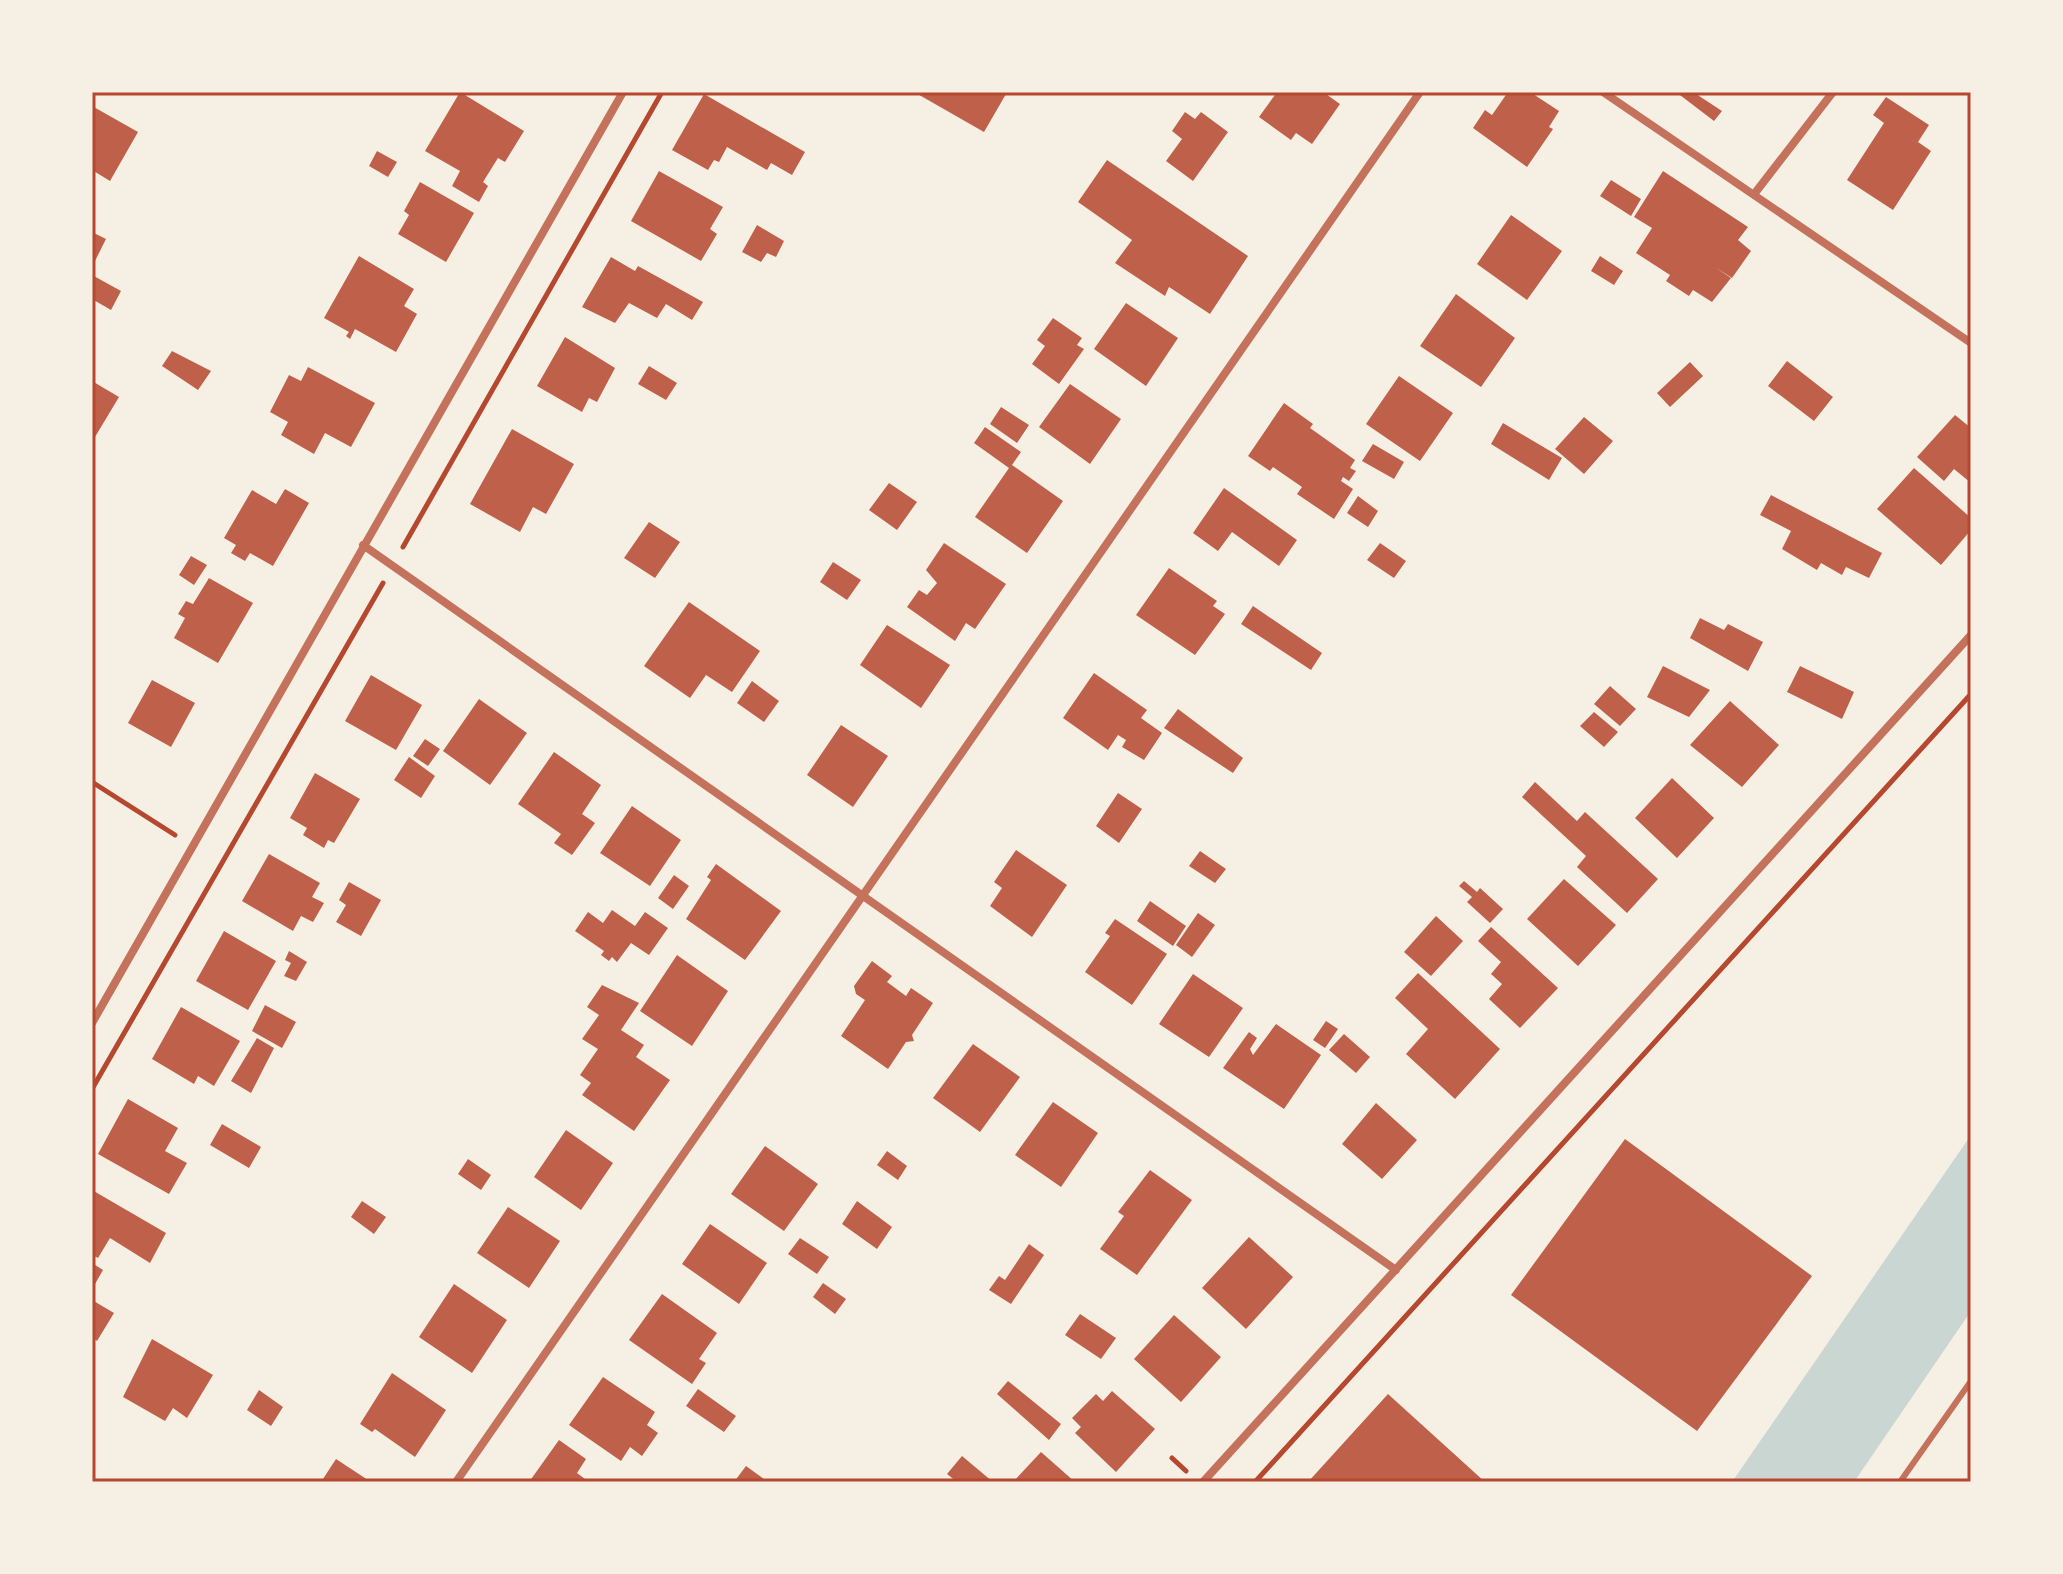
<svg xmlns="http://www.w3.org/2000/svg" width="2063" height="1574" font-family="Karla,sans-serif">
  <rect width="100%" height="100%" fill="#f6efe4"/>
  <path fill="#c9d6d2" d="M1971,1135V1311L1854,1482H1732Z"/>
  <path fill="#bf614a" d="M460,92L524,131L505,162L498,158L483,182L488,186L479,202L452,186L460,171L425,151Z
    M914,92H1002L1006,94L984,132Z
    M1277,92H1323L1340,104L1312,144L1296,133L1291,140L1259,117Z
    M1508,92H1530L1559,111L1549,127L1553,129L1527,167L1473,128L1485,110L1492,115Z
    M1676,92H1693L1722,111L1714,121Z
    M704,94L805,152L792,175L771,163L767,170L727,147L719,162L714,160L708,170L672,150Z
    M1886,97L1929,125L1918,142L1931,151L1893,210L1847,180L1884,123L1873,115Z
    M92,106L138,132L110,181L92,170Z
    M1185,112L1195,119L1201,112L1228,132L1193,181L1166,161L1182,139L1172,131Z
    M377,151L397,162L388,177L369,166Z
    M1107,160L1248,256L1210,314L1169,287L1165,296L1115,263L1132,240L1078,202Z
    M659,171L723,207L710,229L717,234L701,261L631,221Z
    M1663,171L1748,227L1738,240L1751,251L1732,278L1715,267L1731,278L1712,302L1693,290L1689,296L1666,281L1670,275L1636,253L1652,228L1634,217Z
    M1611,180L1641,199L1631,216L1600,196Z
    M420,182L474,213L446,262L398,234L409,215L404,211Z
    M1511,215L1562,251L1527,300L1477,264Z
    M757,225L784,241L776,257L767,253L761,262L742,252Z
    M92,232L106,239L92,267Z
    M359,256L414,289L404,306L417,314L396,352L355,329L350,339L346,336L349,332L324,318Z
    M1600,256L1623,271L1614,285L1591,271Z
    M611,257L635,271L638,266L703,302L692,320L666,304L657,318L629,303L615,323L582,307Z
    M92,275L121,291L111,310L92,299Z
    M1456,294L1515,338L1481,387L1420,346Z
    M1126,303L1178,338L1146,386L1094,349Z
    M1053,318L1082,338L1077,345L1084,349L1059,384L1032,364L1045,346L1037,340Z
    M565,337L615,368L597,402L589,398L582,412L537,386Z
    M172,351L211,371L198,390L162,366Z
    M1787,361L1833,397L1814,421L1768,386Z
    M1690,362L1703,376L1670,407L1657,393Z
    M649,366L677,383L666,400L638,384Z
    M308,367L375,403L351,447L325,433L314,454L281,435L288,422L270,412L289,375L301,381Z
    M1399,376L1453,413L1420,461L1366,424Z
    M92,381L119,397L92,442Z
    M1070,384L1121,419L1090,464L1039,427Z
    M1284,403L1313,424L1310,428L1355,460L1350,468L1356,471L1349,481L1343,477L1341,481L1353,489L1334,519L1297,494L1302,487L1273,467L1270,471L1248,456Z
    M1001,407L1029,425L1017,443L990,424Z
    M1955,415L1971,428V483L1954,469L1944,481L1917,457Z
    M1584,417L1613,441L1584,474L1555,449Z
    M1503,423L1562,458L1549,480L1491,444Z
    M985,427L1021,452L1012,465L1063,501L1027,553L975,517L1009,468L974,443Z
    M512,429L574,464L546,514L533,507L520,532L470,504Z
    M1373,444L1404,462L1394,479L1362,461Z
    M1914,468L1971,518V530L1941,565L1877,509Z
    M889,483L917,502L897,530L869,510Z
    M1224,488L1297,540L1279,566L1232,532L1218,551L1193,533Z
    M285,489L309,503L273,566L250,553L245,561L231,553L236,545L224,538L252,490L276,504Z
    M1771,495L1882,553L1869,578L1846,567L1842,575L1821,563L1817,570L1782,549L1791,531L1760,515Z
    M1358,496L1378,511L1368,527L1347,513Z
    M649,522L680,542L655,578L624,558Z
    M944,543L1006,584L975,629L966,623L955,641L907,607L919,590L927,595L937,583L926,570Z
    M1380,543L1406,561L1394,578L1367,560Z
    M191,556L207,565L194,585L179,575Z
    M833,562L861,580L847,600L820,582Z
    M1169,568L1217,601L1213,606L1225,614L1195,655L1136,615Z
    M209,578L253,603L218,663L174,638L185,618L178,614L186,601L193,604Z
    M689,602L760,651L732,692L706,675L690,698L644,666Z
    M1253,606L1322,653L1311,670L1241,624Z
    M1700,618L1724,630L1728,624L1763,642L1748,671L1690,638Z
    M887,625L950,665L921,708L860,665Z
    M1663,666L1710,690L1689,717L1647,697Z
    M1800,666L1854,692L1842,719L1787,692Z
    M1094,673L1147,710L1141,718L1162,733L1144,760L1122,747L1126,740L1118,735L1108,750L1063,718Z
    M371,675L422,705L396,750L345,721Z
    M152,680L195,703L171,747L128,723Z
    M752,681L779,701L764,722L737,703Z
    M1610,686L1636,709L1620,726L1594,704Z
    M479,699L527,733L490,785L443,751Z
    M1730,701L1779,745L1742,787L1690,745Z
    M1178,709L1243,758L1233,773L1164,728Z
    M1594,712L1618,732L1604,747L1580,726Z
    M841,725L888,756L853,807L807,775Z
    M425,739L440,749L428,766L413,756Z
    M554,752L601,785L582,814L595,823L572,855L554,843L561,834L518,804Z
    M409,757L435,776L421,798L394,780Z
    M315,773L360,799L334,843L328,840L324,848L303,835L307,828L290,818Z
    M1672,778L1714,818L1677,858L1635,818Z
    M1535,782L1577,821L1585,812L1658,879L1627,913L1577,867L1586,856L1522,797Z
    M1118,793L1142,809L1119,843L1096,826Z
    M632,806L681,840L650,886L600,853Z
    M1016,850L1067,885L1032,937L990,906L1002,888L994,882Z
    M1200,851L1226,869L1215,883L1189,866Z
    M269,854L320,883L312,897L324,903L313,922L301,916L293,931L242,901Z
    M716,864L781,911L745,960L686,919L711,880L707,877Z
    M674,875L689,886L673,909L658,898Z
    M1564,879L1616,925L1578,966L1527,919Z
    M1464,881L1477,892L1480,888L1503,909L1490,923L1467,902L1472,897L1459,886Z
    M349,882L381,900L361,936L336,922L346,905L339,900Z
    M1150,901L1186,926L1173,946L1137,921Z
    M612,910L635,926L645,912L668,928L649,955L631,943L617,962L612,957L609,961L601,955L604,951L575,931L588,912L603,923Z
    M1198,913L1215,925L1192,957L1176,945Z
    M1436,916L1463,941L1431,976L1404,952Z
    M1115,919L1167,954L1132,1005L1085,972L1110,936L1105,933Z
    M1491,927L1558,988L1520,1028L1489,999L1502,984L1491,974L1501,962L1478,941Z
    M224,931L276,961L248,1010L196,981Z
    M289,951L307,962L296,981L284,976L291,963L285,960Z
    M677,955L728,991L692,1046L640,1011Z
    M872,961L892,976L887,982L906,996L911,988L933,1003L912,1035L914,1041L906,1042L888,1069L841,1036L865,1000L856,994L854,986Z
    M1418,973L1500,1049L1455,1099L1406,1054L1428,1029L1395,998Z
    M1193,974L1243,1008L1209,1057L1159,1024Z
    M602,985L639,1003L621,1030L644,1045L636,1057L670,1080L634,1131L582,1095L591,1083L580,1075L598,1049L582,1039L599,1015L587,1007Z
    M265,1005L296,1022L282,1048L252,1031Z
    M181,1007L240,1041L214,1086L198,1076L194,1084L152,1059Z
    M1326,1021L1338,1029L1325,1048L1313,1040Z
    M1276,1024L1321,1055L1284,1109L1223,1068L1249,1032L1257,1038L1250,1049L1253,1055Z
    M1344,1034L1370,1057L1356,1073L1329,1050Z
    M257,1038L274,1048L251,1093L231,1081Z
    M973,1044L1020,1077L980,1132L933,1098Z
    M128,1099L178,1128L165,1151L187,1163L169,1194L98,1154Z
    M1053,1102L1098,1133L1061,1187L1015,1155Z
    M1376,1103L1417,1140L1382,1179L1342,1144Z
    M222,1124L261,1147L249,1168L210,1145Z
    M566,1130L613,1163L581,1210L534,1177Z
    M1625,1139L1812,1276L1697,1431L1511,1295Z
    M765,1146L818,1184L784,1231L731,1194Z
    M887,1151L907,1166L898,1180L877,1165Z
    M468,1159L491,1175L481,1190L458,1174Z
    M1150,1170L1192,1200L1137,1275L1100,1249L1124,1216L1118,1212Z
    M92,1190L166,1233L150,1263L110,1238L98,1258L92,1255Z
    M362,1201L386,1217L374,1234L351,1217Z
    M857,1201L892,1227L877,1249L842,1224Z
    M508,1207L560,1241L529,1288L477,1253Z
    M710,1224L767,1263L739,1304L682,1264Z
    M1249,1237L1293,1277L1246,1329L1202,1288Z
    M800,1238L829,1257L817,1274L788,1254Z
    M1029,1244L1044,1255L1011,1304L989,1290L999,1276L1005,1280Z
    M92,1263L103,1270L95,1284L92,1282Z
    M823,1283L846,1299L835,1314L813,1297Z
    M454,1284L507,1320L472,1373L419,1337Z
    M662,1294L717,1333L699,1359L706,1363L692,1384L629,1340Z
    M92,1300L114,1313L97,1341L92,1337Z
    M1080,1314L1116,1338L1101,1359L1065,1335Z
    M1174,1315L1221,1357L1181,1402L1134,1359Z
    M152,1339L213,1375L187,1418L173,1408L165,1421L123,1397Z
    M392,1373L446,1410L415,1457L375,1429L372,1432L360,1424Z
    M603,1377L655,1412L647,1425L658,1433L642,1456L630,1447L621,1461L569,1425Z
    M1008,1381L1061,1424L1049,1440L997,1394Z
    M698,1389L736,1416L724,1432L686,1406Z
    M259,1390L283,1407L271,1426L247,1410Z
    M1112,1391L1155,1429L1116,1472L1075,1433L1081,1427L1072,1418L1096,1394L1103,1401Z
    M1388,1394L1485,1482H1308Z
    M559,1440L586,1459L577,1473L589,1482H529Z
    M1041,1452L1075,1482H1013Z
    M962,1456L993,1482H957L947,1474Z
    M336,1459L371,1482H321Z
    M746,1466L768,1482H734Z"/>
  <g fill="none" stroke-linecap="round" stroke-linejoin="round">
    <path stroke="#b5482f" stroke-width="5" d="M403,547L662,92
      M92,782L175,835
      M92,1089L383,583
      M1172,1458L1186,1471
      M1255,1482L1971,694"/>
    <path stroke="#c5725c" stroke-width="6" d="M1900,1482L1971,1381"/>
    <path stroke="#c5725c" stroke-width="8" d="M1603,92L1971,343
      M1755,193L1833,92
      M363,545L1396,1270
      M92,1023L623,92
      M456,1482L1420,92
      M1203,1482L1971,635"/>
  </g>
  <rect width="2063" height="1574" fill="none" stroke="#f6efe4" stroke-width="188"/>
  <rect x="94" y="94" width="1875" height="1386" fill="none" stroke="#b5482f" stroke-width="3"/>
</svg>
